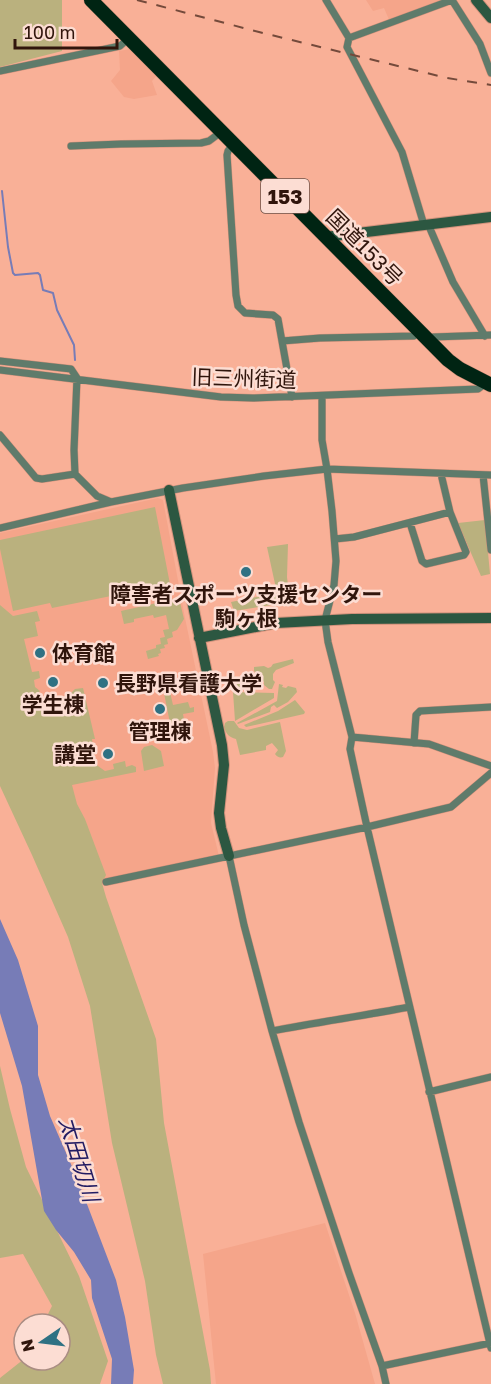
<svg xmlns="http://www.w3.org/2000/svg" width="491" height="1384" font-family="'Golos Text','Noto Sans JP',sans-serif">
  <rect width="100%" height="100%" fill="#f9b097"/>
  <path fill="#f5a58a" d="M366,0H445L390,22L384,8L373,11Z
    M130,49L157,75L152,81L157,95L134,99L124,97L111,81L120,70L119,51Z
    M158,498L163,500L185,618L213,752L215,768L211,823L219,856L94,883L0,662V533Z
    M325,1223L355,1313L375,1384H216L203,1254Z"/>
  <path fill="#bab17e" d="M0,0H62V51L0,67Z
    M155,507L170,584L52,608L50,603L13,611L0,549V540Z
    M485,520L490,574L481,576L458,523Z
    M288,544L287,577L290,602L234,611L231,602L277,593L267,547Z
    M179,598L184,619L177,630L172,632L173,637L167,639L168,644L164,645L165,648L160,649L161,653L158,654L159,656L148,659L146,651L156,648V645L161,644L160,638L165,637L163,630L169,629L166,615L154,618L153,615L134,619V622L124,624L121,611Z
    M0,605L13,616L37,611L40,621L35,622L38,636L24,639L32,672L39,671L40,678L34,680L35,687L40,691L36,695C48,705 59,703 73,698L71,693L75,689L83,688L95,739H92L94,756H90L91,761L105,771L114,769L113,764L125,761L126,767L132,765L136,767V772L72,785L77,804L85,819L106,875L102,883L106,897L156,1039L164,1123L210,1370L211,1384H163L156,1355L145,1281L112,1143L90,1006L68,937L32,855L0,786Z
    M293,659L294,663L276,670L273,674V680L275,682L272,689H269L264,685V682L254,671V667L264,666L268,668L271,667L273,664Z
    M247,673H250L252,679L261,689H253L252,687L248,686L247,689H232L229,683V678L234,676L239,679L246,678Z
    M279,684L283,685L282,687L286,688L288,686L296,688L297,692L288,702L277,708L274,705L271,707L270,712L238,724L237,723L277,701Z
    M170,692L173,705L188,702L190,708L194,707V712L183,714L184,720L170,723L164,693Z
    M233,692L274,693V698L235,721Z
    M295,700L305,712L304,714L246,727L244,725L278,711Z
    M228,721H234L239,728L247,730L280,722L286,751L283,757C280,758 277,757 275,754L278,750L272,743L266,746V750L240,755L236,739C229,737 226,734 224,727L225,723Z
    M152,745L161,751L164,766L144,771L141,751L144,747Z
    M0,1066L10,1109L26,1167L79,1276L108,1361L100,1384H0V1378L24,1359V1360H60V1324H43L52,1306L23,1254L0,1258Z"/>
  <path fill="#777cb7" d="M0,919L18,960L38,1026V1075L50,1116L77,1178L116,1280L125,1317L134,1370L133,1384H111L112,1359L92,1298L91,1280L74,1252L56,1230L44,1211L22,1086L0,1013Z"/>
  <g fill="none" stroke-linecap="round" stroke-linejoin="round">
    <path stroke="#777cb7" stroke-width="2" d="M2,191L8,247L13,273L15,275L38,273L40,275L43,290L53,293L57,310L74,345L75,360"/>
    <g stroke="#d1917b" stroke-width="8">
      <path id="street" d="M326,0L349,38L452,0L480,44L491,73
        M349,38L347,47L402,152L424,225
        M0,71L120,46L129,38
        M233,144L228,151L227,155L236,295L238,306L245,313L273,315L278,319L292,397
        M71,146L121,144L201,143L209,141L221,132
        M428,224L453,282L485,336
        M282,341L320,338L414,336L419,331
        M429,341L433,337L491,335
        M0,361L71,369L77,378L74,450L75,474L97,496L111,502L183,488L264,476L327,469L491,475
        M0,370L221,397L253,398L478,389L486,383
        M322,396V440L327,469L332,511L336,561L334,585L325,620L328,642L352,737L429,744L491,766
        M0,435L36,478L42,479L75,474
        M483,475L491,550
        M410,523L422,561L426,564L464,555L466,552L450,512
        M0,528L111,502
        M335,539L354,537L450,512L441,474
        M352,737L350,749L367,827L491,1348
        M414,743L416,715L420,711L491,707
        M229,856L244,925L272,1031L299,1122L349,1273L382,1366L386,1384
        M106,882L367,827L451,807L491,773
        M272,1031C317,1022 363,1016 409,1007
        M429,1092L491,1077
        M382,1366L491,1343"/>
    </g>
    <g stroke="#d1917b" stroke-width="12">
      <path id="secondary" d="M476,0L491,18
        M325,237L491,217
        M169,490L222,745L224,765L219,813L221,828L229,856
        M199,638L276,623L352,619L491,618"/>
    </g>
    <g stroke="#d1917b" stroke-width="15">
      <path id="highway" d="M91,0L448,360L460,369L491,385"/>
    </g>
    <use href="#street" stroke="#5f7b6b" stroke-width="7"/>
    <use href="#secondary" stroke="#2c5741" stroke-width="10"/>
    <use href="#highway" stroke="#002413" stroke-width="14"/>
    <path stroke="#744a3b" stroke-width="2" stroke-dasharray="10 10" stroke-linecap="butt" d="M137,0L259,32L447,78L491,85"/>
  </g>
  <g fill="#2f7183" stroke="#fcddd3" stroke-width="2">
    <circle cx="246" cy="572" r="6"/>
    <circle cx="40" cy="653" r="6"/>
    <circle cx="53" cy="682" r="6"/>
    <circle cx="103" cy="683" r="6"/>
    <circle cx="160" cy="709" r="6"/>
    <circle cx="108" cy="754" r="6"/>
  </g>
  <g text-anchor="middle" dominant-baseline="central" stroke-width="5" stroke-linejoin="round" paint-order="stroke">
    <rect fill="#fcddd3" stroke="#6d5148" stroke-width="1.5" x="261" y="179" width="48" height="34" rx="4.5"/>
    <g font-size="20" font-weight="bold" fill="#30150c">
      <text x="285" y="196">153</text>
    </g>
    <g font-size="21" fill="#30150c" stroke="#fcddd3">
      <text transform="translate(365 247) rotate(45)">国道153号</text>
      <text transform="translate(244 378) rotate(2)">旧三州街道</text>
    </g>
    <g font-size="21" font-weight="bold" fill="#30150c" stroke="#fcddd3">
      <text x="246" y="594">障害者スポーツ支援センター<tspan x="246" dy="24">駒ヶ根</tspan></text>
      <text x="52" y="653" text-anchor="start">体育館</text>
      <text x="115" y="683" text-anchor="start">長野県看護大学</text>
      <text x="53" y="704">学生棟</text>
      <text x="160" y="731">管理棟</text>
      <text x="96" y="754" text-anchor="end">講堂</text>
    </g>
    <g font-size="22" font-style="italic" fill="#221c63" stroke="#fcddd3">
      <text transform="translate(80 1159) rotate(73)">太田切川</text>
    </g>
  </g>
  <g transform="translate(42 1342) rotate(256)"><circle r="28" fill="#fcddd3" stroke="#aa8d83" stroke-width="1.5"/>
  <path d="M0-4.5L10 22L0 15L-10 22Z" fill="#2f7183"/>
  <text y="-9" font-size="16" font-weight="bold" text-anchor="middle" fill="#30150c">N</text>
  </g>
  <path d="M15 39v9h102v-9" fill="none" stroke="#30150c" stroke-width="3"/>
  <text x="24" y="39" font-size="18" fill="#30150c" stroke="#fcddd3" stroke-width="4.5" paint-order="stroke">100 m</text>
</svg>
